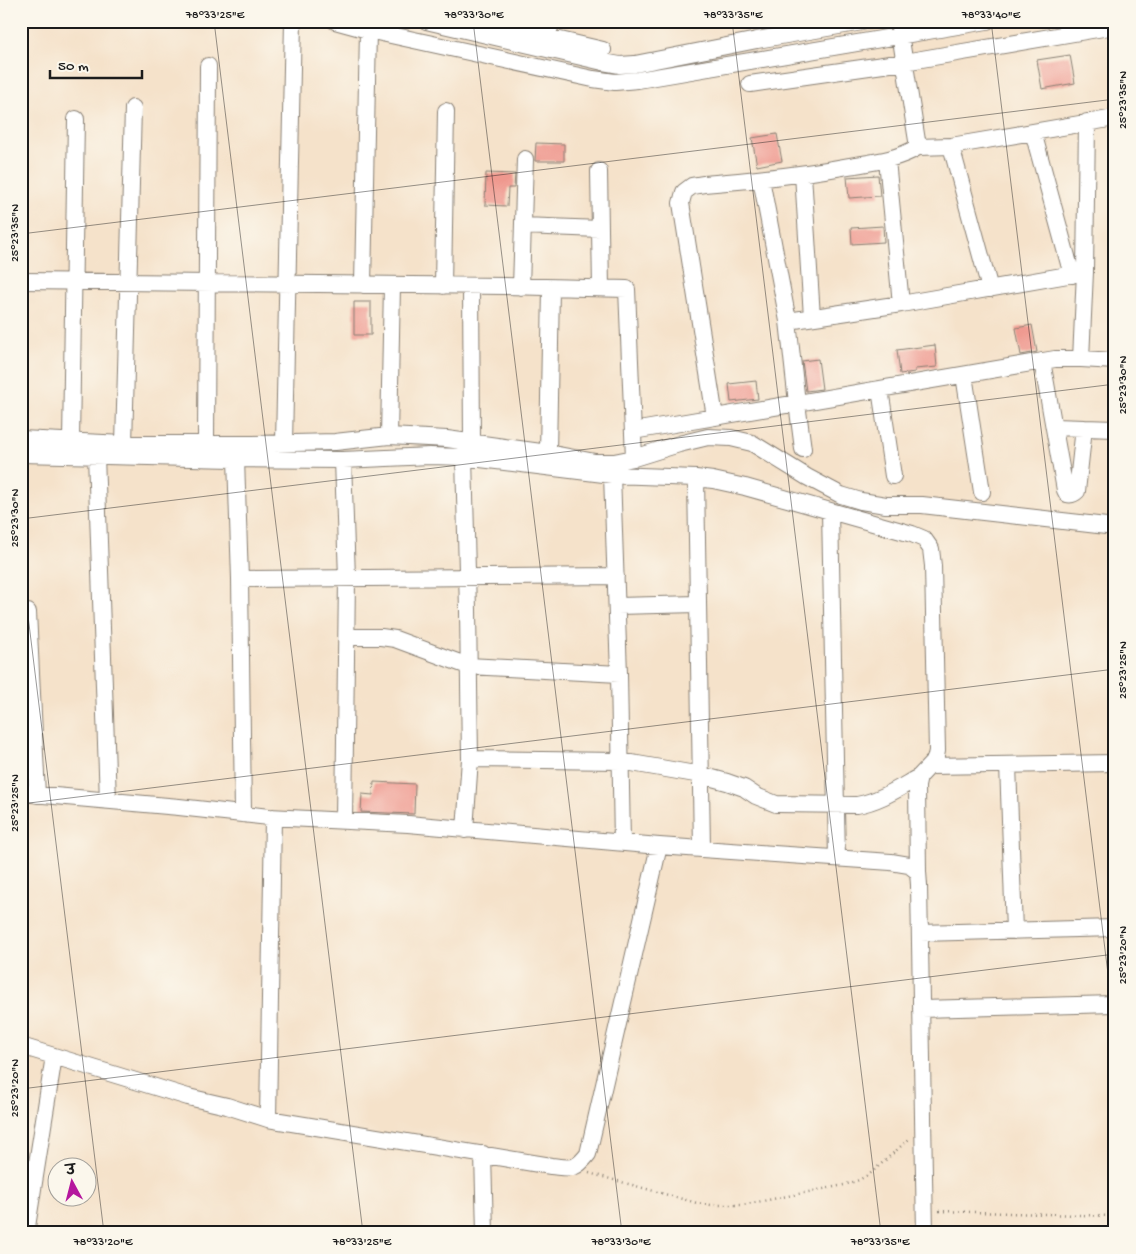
<svg xmlns="http://www.w3.org/2000/svg" width="1136" height="1254" font-family="'Gochi Hand','Playpen Sans Deva',sans-serif">
  <rect width="100%" height="100%" fill="#fbf7ec"/>
  <filter id="ink" filterUnits="userSpaceOnUse"><feTurbulence type="fractalNoise" baseFrequency=".02" numOctaves="2"/><feDisplacementMap in="SourceGraphic" scale="10" xChannelSelector="R" yChannelSelector="G"/><feConvolveMatrix kernelMatrix="1 2 1 2 8 2 1 2 1" color-interpolation-filters="sRGB"/></filter>
  <filter id="wash" filterUnits="userSpaceOnUse"><feTurbulence type="fractalNoise" baseFrequency=".0096" numOctaves="4" result="noise"/><feDisplacementMap in="SourceGraphic" scale="20" xChannelSelector="R" yChannelSelector="G"/><feGaussianBlur stdDeviation="1.12" result="paint"/><feColorMatrix in="noise" values="0 0 0 0 0 0 0 0 0 0 0 0 0 0 0 0 0 1.4 0 .05"/><feComposite in="paint" operator="in"/></filter>
  <g filter="url(#wash)">
    <rect width="100%" height="100%" fill="#f5e2ca"/>
    <g id="blocks">
      <path fill="#ef988e" d="M1070,55L1075,83L1042,89L1037,60Z
        M777,134L782,161L757,166L752,138Z
        M536,143L564,144V161H535Z
        M486,173L515,174L514,188H508L507,206L485,205Z
        M878,175L880,196L849,198L847,177Z
        M883,226L884,242L852,244L851,228Z
        M354,302H371V335H354Z
        M1032,325L1037,352L1021,355L1016,328Z
        M935,345L937,367L915,369V372L900,374L897,350Z
        M818,359L822,389L806,391L802,361Z
        M756,381L758,399L731,402L729,384Z
        M374,782L415,784L414,814L361,812L362,794L373,795Z"/>
    </g>
  </g>
  <g filter="url(#ink)">
    <use href="#blocks" fill-opacity="0" stroke="#887f73" stroke-width="1"/>
    <g fill="none" stroke-linecap="round" stroke-linejoin="round">
      <g stroke="#887f73" stroke-width="18">
        <path id="minor" d="M335,21L368,30L593,79L615,82L638,80L987,21
          M426,21L603,62L620,65L635,64L757,40L868,21
          M478,21L603,50
          M542,45L553,21
          M750,84L904,62L1115,26
          M1033,132L1072,275
          M951,146L990,289
          M918,147L951,146L1115,118
          M887,160L901,304
          M599,171L601,288
          M803,174L812,317
          M761,179L788,321L797,403L803,449
          M523,226L600,229
          M21,281L505,286L627,289L634,458
          M363,285L368,30
          M443,286L446,111
          M471,286L472,442
          M521,287L525,159
          M788,321L901,304L1085,272
          M1081,359L1085,272L1087,122
          M1042,361L1065,490L1067,494C1071,495 1074,494 1077,491L1084,428
          M964,375L982,492
          M880,389L893,476
          M715,417L681,203L684,192L692,186L704,184C753,180 801,175 849,166C873,162 897,160 918,147L898,21
          M1054,427L1115,429
          M633,431L1055,359H1081L1115,361
          M389,436L392,285
          M21,439L124,444H253L335,442L389,436L447,439L548,453L595,462H614L634,458L679,444L708,437L731,438L752,443L807,477L841,495L861,501L886,505H922L1115,527
          M71,441L76,119
          M206,443L208,66
          M284,443L293,21
          M124,444L133,108
          M548,453L551,288
          M21,454L233,459L343,460L430,456L464,457L612,475L696,478L713,480L745,487L912,534L924,539L931,549L933,566L937,751L935,760L919,777L917,786L918,872
          M96,455L108,801
          M464,457L468,610L470,759L465,830
          M236,459L240,579L243,814
          M343,460L347,578L344,821
          M612,475L619,674L622,843
          M696,478L702,849
          M830,511L837,858
          M240,579L616,576
          M617,606L698,604
          M28,612L37,795
          M347,637H381L395,639L468,666L619,674
          M470,759L620,761L701,775L727,782L744,788L756,796L776,804L857,805C880,801 899,788 919,777
          M1008,765L1014,931
          M930,766L1115,763
          M21,793L179,807L269,817L408,824L659,846L891,862L909,865L918,872L919,885L925,1233
          M920,933L1115,928
          M921,1009L1115,1004
          M21,1046L188,1097L227,1106L268,1119L551,1166C571,1168 575,1171 588,1154L659,846
          M268,1119L273,817
          M483,1154L485,1233
          M26,1233L54,1056"/>
      </g>
      <path stroke="#887f73" stroke-width="2.5" stroke-dasharray="1 4" stroke-linecap="butt" d="M589,1173L697,1203L711,1205H742L844,1185L859,1180L871,1173L909,1139
        M939,1211L1115,1216"/>
      <use href="#minor" stroke="#fff" stroke-width="16"/>
    </g>
  </g>
  <path fill="none" stroke="#1c1c1c" stroke-width="1" stroke-opacity="0.45" d="M214,21L363,1233M473,21L622,1233M732,21L881,1233M991,21L1115,1031M21,234L1115,99M21,519L1115,384M21,559L104,1233M21,804L1115,669M21,1089L1115,954"/>
  <rect width="1136" height="1254" fill="none" stroke="#fbf7ec" stroke-width="55"/>
  <g transform="translate(72 1182) rotate(353)"><circle r="24" fill="#fbf7ec" stroke="#a29f99"/>
  <path d="M0-4L9 19L0 12L-9 19Z" fill="#b5179e"/>
  <text y="-8" font-size="14" font-weight="bold" text-anchor="middle" fill="#1c1c1c">उ</text>
  </g>
  <path d="M50 70v8h92v-8" fill="none" stroke="#1c1c1c" stroke-width="2.5"/>
  <text x="58" y="70" font-size="15" fill="#1c1c1c" stroke="#fbf7ec" stroke-width="4" paint-order="stroke">50 m</text>
  <rect x="28" y="28" width="1080" height="1198" fill="none" stroke="#1c1c1c" stroke-width="2"/>
  <g font-size="12" text-anchor="middle" fill="#1c1c1c">
    <text x="215" y="18">78°33'25"E</text>
    <text x="474" y="18">78°33'30"E</text>
    <text x="733" y="18">78°33'35"E</text>
    <text x="991" y="18">78°33'40"E</text>
    <text transform="translate(1122 100) rotate(-90)" y="4">25°23'35"N</text>
    <text transform="translate(14 233) rotate(-90)" y="4">25°23'35"N</text>
    <text transform="translate(1122 385) rotate(-90)" y="4">25°23'30"N</text>
    <text transform="translate(14 518) rotate(-90)" y="4">25°23'30"N</text>
    <text transform="translate(1122 670) rotate(-90)" y="4">25°23'25"N</text>
    <text transform="translate(14 803) rotate(-90)" y="4">25°23'25"N</text>
    <text transform="translate(1122 955) rotate(-90)" y="4">25°23'20"N</text>
    <text transform="translate(14 1088) rotate(-90)" y="4">25°23'20"N</text>
    <text x="103" y="1245">78°33'20"E</text>
    <text x="362" y="1245">78°33'25"E</text>
    <text x="621" y="1245">78°33'30"E</text>
    <text x="880" y="1245">78°33'35"E</text>
  </g>
</svg>
